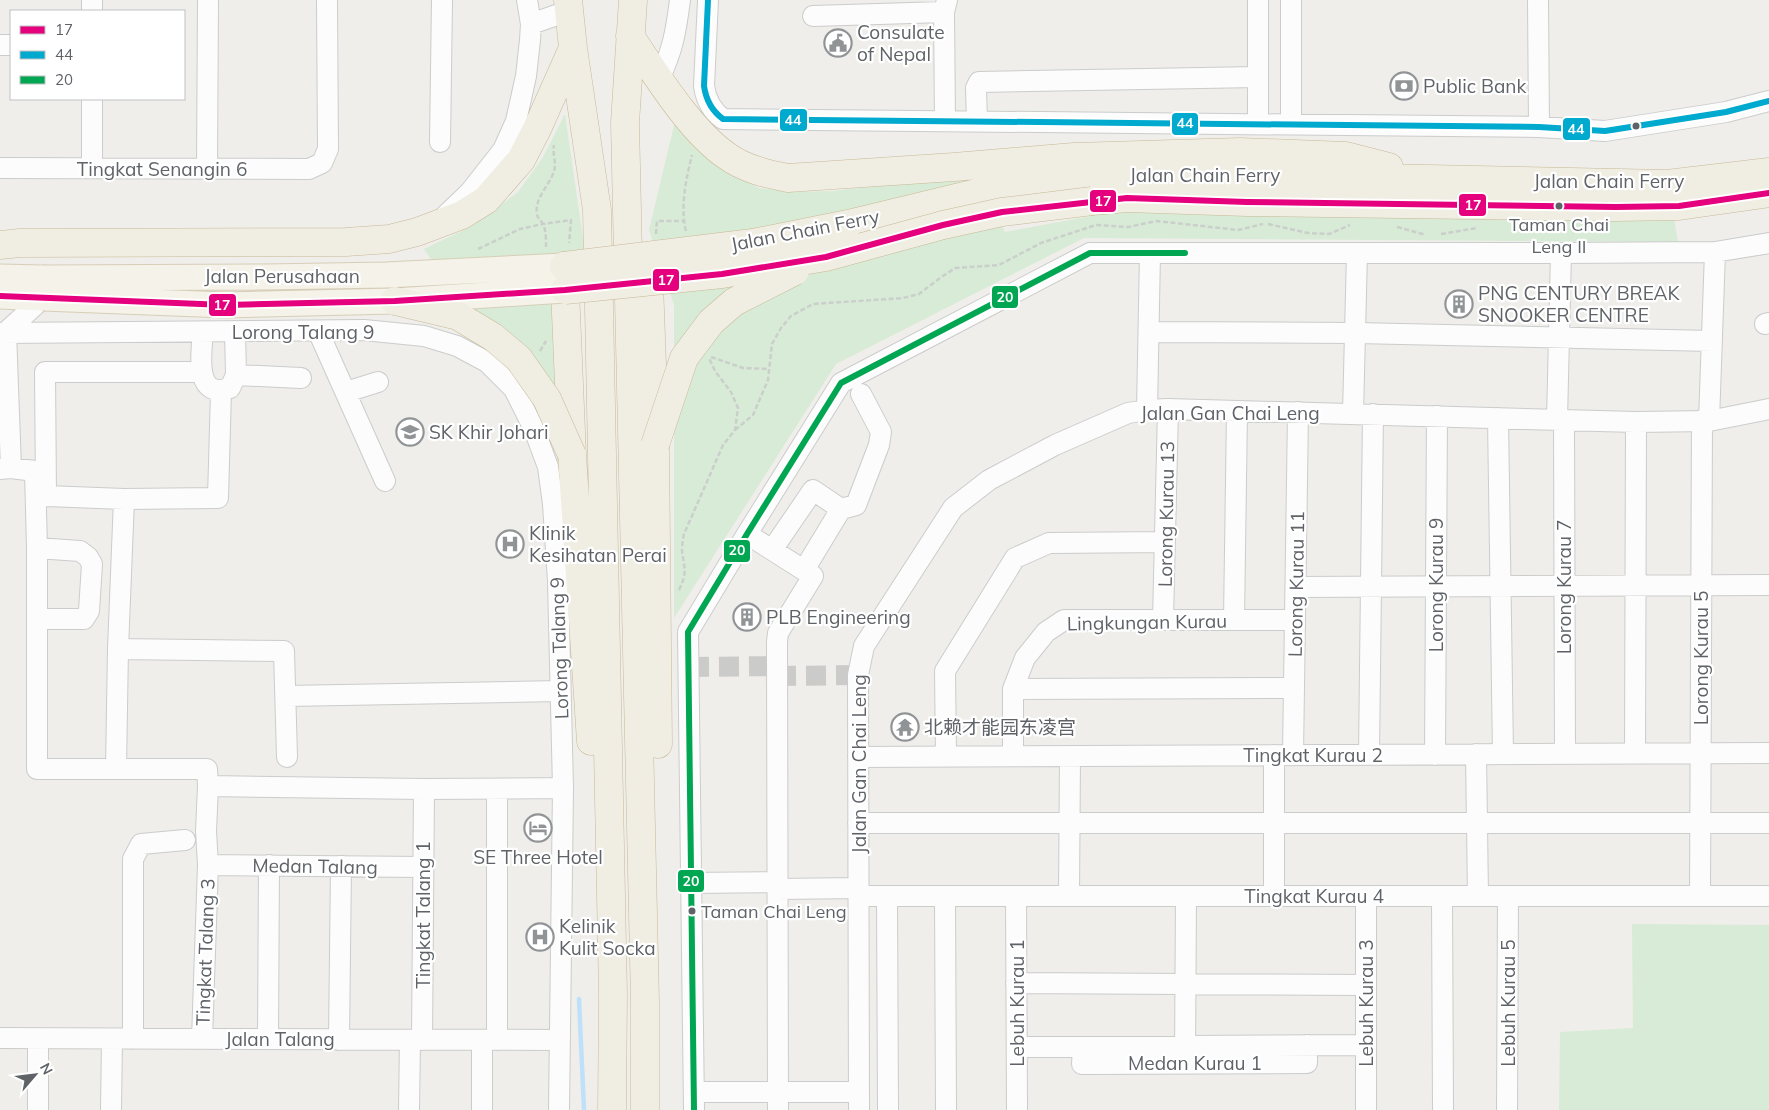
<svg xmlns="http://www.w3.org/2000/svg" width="1769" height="1110" font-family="Mulish,'Noto Sans SC',sans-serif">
  <rect width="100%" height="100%" fill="#efeeea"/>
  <path fill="#d8ebd6" d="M565,114L586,259L563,403L468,311L424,249L472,226L518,192L543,157Z
    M676,117L717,164L759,188L793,192L833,191L940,179L979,178L1005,232L1117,211L1674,218L1678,242L1084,238L836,364L674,618V305L649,230Z
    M1632,924L1769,925V1110H1559L1560,1032L1633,1028Z"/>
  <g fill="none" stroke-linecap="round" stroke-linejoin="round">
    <path stroke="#bfe0f9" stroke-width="4.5" d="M579,999L584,1110"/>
    <path stroke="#cbcbca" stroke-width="20" stroke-dasharray="20 10" stroke-linecap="butt" d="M689,667L776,666
      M776,676L858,675"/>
    <g stroke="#cbcccc" stroke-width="22">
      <path id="minor" d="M92,0V11
        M708,0L704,86C706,100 712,111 723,119L1539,127L1605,131L1726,112L1769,101
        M1258,0V123
        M1291,0V124
        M1538,0L1539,127
        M813,16L944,12
        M531,24L568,11
        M0,45H11
        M659,79C673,50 676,31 680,0
        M92,99V168
        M945,121L944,12L947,0
        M977,121L976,88L979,82L1258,77
        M440,142L442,0
        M0,168L309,169L322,163L328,149L327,0
        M207,169L208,0
        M445,216L470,192L503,150L516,121L526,76L530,40L531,24L527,0
        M1765,324L1769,323
        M318,331L385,481
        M6,332L11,468
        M6,332L43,298
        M203,332C201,354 194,400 230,388L236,375L235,331
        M1149,332L1356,333L1712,341
        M0,333L364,330L424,336L457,346L487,362L514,389L534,429L548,467L553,504L558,581L563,788L559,1110
        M202,372H45L46,496L124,499L218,498L221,391
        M236,375L301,378
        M346,392L378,382
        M1147,410L1150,253
        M1353,414L1357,253
        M1498,418L1503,754
        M1557,420L1561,253
        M1564,420L1565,754
        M1709,421L1715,252
        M0,469L11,468L35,471L37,548V769H207L208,786L206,831L208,865L202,1039
        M747,534L813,576L778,633L777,642L778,1110
        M772,550L813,490L841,509L856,505L879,445L881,432L861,394
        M804,570L841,509
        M1296,587L1769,585
        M37,619H84L89,611L92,564L88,557L80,551L37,548
        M1163,620L1168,409
        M1234,620L1237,411
        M118,649L284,651L287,757
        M1013,689L1294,688
        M286,696L560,691
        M1476,754L1478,896
        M1635,754L1636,422
        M1274,755V896
        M1293,755L1298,412
        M1369,755L1373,414
        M1435,755L1437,416
        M946,756L945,671L1015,558L1049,543L1165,542
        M1013,756V689L1025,658L1046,632L1064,620H1295
        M858,757L1769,753
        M116,769L118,649L124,499
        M208,786L424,789L563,788
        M858,823H1769
        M208,865L422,867
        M690,883L777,882
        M777,889L859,888
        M859,896H1769
        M887,896L888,1110
        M945,896L946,1110
        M1016,896L1017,1110
        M1069,896L1070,756
        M1366,896V1110
        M1442,896L1443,1110
        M1700,896L1702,420
        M1016,983L1366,985
        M0,1038L559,1040
        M38,1039V1110
        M133,1039V859L141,844L185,840
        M268,1039L269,865
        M339,1040L341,866
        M422,1040L424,789
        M497,1040V789
        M1017,1047L1365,1045
        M1083,1047L1082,1064L1307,1063V1045
        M1185,1059L1186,896
        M694,1092H859
        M111,1110L112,1039
        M409,1110L410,1040
        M482,1110V1040
        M694,1110L688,632L747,534L841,383L1090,253H1561L1715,252L1769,243
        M859,1110L858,675L864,646L953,508L989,480L1055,445L1128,413L1147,410L1168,409L1636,422L1709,421L1769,409
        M1507,1110L1508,896"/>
    </g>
    <g stroke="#d7ceb8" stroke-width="27">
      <path id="major" d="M0,277L43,278
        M0,296L43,298"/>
    </g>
    <g stroke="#c8b996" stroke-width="29">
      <path id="highway" d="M568,0L573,48L597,210L613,994L612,1110
        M633,0L625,123L645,1002V1110
        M630,36C655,73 690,131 727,156C745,169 767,174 788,178L954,167L1074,157L1240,152L1346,156L1389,167
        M1092,201L1127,198L1247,202L1616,207L1679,206L1769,193
        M848,224L972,194L1079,175L1186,174L1667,184L1769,172
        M0,245L20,243L346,242L389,239L417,232L462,215L486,200L521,160L537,129L573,48
        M648,257L655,445L658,744
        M564,266L572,455L591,741"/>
    </g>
    <path stroke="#cacfcc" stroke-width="2.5" stroke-dasharray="5 2.5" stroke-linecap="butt" d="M1268,224L1308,233L1329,234L1350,225
      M1397,227L1426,235
      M686,231C680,207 686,179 692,155
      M656,234L657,221H683
      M1441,234L1477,228
      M546,247C546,240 546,230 543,224C541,220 537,218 537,214C534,198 550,185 554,171C557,163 552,154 554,145
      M478,249L520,229L543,224L571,220L569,243
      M540,351L546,341
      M711,357L743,368L769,369
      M735,430L753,415L768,380L772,344L781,328L791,316L813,304L903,298L919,294L940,278L955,268L999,265L1041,243L1096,225L1128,227L1157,221L1238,230L1263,224
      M679,590C688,571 684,569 682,550C682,545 683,539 684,534L723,445L735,430L738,408L731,392L715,371L709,358"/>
    <use href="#minor" stroke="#fdfcfc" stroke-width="20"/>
    <use href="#major" stroke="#f4f2e9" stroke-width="25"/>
    <use href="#highway" stroke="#f0ede3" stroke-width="28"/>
    <g stroke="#d7ceb8" stroke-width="27" stroke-linecap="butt">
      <path id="major-bridge" d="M43,278L265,277L386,275L564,266
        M43,298L226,305L395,301L565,290"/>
    </g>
    <g stroke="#c8b996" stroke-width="29" stroke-linecap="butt">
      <path id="highway-bridge" d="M564,266L753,243L848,224
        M565,290L722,274L826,257L943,225L1002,212L1092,201
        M395,301L458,316L493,337L519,359L547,399L572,455
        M655,445L684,358L711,322L734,302L795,271"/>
    </g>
    <use href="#major-bridge" stroke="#f4f2e9" stroke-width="25"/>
    <use href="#highway-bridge" stroke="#f0ede3" stroke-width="28"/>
    <g stroke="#fff" stroke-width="10">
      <path id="bus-1" d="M0,296L226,305L395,301L565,290L722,274L826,257L943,225L1002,212L1127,198L1247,202L1616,207L1679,206L1769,193"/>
    </g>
    <g stroke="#fff" stroke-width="10">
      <path id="bus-2" d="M708,0L704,86C706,100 712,111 723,119L1539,127L1605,131L1726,112L1769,101"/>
    </g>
    <g stroke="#fff" stroke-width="10">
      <path id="bus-3" d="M694,1110L688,632L747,534L841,383L1090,253H1185"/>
    </g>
    <use href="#bus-1" stroke="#e5007d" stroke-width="6"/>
    <use href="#bus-2" stroke="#00a9ce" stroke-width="6"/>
    <use href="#bus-3" stroke="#00a651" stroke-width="6"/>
  </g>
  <defs>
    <g id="civic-ring" transform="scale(1.4375)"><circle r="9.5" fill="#fff" stroke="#919496" stroke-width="1.5"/><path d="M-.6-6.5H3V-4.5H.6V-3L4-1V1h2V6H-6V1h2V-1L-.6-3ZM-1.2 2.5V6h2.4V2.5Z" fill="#919496"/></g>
    <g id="bank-ring" transform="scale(1.4375)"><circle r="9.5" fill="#fff" stroke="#919496" stroke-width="1.5"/><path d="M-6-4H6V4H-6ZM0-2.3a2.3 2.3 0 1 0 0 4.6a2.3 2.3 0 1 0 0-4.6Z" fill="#919496"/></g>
    <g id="building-ring" transform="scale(1.4375)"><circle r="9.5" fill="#fff" stroke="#919496" stroke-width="1.5"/><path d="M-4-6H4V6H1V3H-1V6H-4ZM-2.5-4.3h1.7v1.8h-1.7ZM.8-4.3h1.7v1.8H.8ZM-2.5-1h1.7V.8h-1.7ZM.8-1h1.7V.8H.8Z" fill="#919496"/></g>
    <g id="school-ring" transform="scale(1.4375)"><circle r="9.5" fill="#fff" stroke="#919496" stroke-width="1.5"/><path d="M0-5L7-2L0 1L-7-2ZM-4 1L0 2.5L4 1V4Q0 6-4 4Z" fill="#919496"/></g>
    <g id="hospital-ring" transform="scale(1.4375)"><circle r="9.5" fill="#fff" stroke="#919496" stroke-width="1.5"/><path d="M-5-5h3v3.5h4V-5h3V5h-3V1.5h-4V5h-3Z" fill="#919496"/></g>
    <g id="temple-ring" transform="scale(1.4375)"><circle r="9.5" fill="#fff" stroke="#919496" stroke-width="1.5"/><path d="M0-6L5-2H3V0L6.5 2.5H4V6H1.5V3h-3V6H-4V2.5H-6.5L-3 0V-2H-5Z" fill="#919496"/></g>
    <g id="hotel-ring" transform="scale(1.4375)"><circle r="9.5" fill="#fff" stroke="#919496" stroke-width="1.5"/><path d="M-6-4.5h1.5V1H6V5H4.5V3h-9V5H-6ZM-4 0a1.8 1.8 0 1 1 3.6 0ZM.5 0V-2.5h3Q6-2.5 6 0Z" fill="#919496"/></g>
  </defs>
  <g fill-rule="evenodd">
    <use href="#civic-ring" x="838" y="43"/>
    <use href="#bank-ring" x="1404" y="86"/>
    <use href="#building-ring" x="1459" y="304"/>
    <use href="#school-ring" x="410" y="432"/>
    <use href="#hospital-ring" x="510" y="544"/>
    <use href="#building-ring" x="747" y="617"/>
    <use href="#temple-ring" x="905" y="727"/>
    <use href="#hotel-ring" x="538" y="828"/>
    <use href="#hospital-ring" x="540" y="937"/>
  </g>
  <g fill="#5f6368" stroke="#fff" stroke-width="2">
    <circle cx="1636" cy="126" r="4.5"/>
    <circle cx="1559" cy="206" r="4.5"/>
    <circle cx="692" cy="911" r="4.5"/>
  </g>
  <g text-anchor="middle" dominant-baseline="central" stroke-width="4.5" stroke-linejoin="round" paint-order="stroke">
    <g font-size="18" fill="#5f6368" stroke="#fff">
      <text x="1559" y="224">Taman Chai<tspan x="1559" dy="22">Leng II</tspan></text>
      <text x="701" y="911" text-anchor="start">Taman Chai Leng</text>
    </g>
    <g font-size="19" fill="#5f6368" stroke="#fff" text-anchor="start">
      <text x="857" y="32">Consulate<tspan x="857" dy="22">of Nepal</tspan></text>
      <text x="1423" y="86">Public Bank</text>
      <text x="1478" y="293">PNG CENTURY BREAK<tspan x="1478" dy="22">SNOOKER CENTRE</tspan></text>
      <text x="429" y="432">SK Khir Johari</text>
      <text x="529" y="533">Klinik<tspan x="529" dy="22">Kesihatan Perai</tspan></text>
      <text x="766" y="617">PLB Engineering</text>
      <text x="924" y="727">北赖才能园东凌宫</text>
      <text x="538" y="857" text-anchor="middle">SE Three Hotel</text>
      <text x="559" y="926">Kelinik<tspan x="559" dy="22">Kulit Socka</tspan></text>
    </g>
    <g font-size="19" fill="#5f6368" stroke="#fff">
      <text x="162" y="169">Tingkat Senangin 6</text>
      <text x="1205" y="175">Jalan Chain Ferry</text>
      <text x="1609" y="181">Jalan Chain Ferry</text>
      <text transform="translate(805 230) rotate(-11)">Jalan Chain Ferry</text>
      <text x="282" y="276">Jalan Perusahaan</text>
      <text x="303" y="332">Lorong Talang 9</text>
      <text x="1230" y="413">Jalan Gan Chai Leng</text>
      <text transform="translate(1166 514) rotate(-89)">Lorong Kurau 13</text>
      <text transform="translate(1296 584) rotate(-89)">Lorong Kurau 11</text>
      <text transform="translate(1436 585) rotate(-90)">Lorong Kurau 9</text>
      <text transform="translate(1564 587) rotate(-90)">Lorong Kurau 7</text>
      <text transform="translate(1147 622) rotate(-1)">Lingkungan Kurau</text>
      <text transform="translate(559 648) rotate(-92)">Lorong Talang 9</text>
      <text transform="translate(1701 658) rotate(-90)">Lorong Kurau 5</text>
      <text x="1313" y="755">Tingkat Kurau 2</text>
      <text transform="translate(859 764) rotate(-90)">Jalan Gan Chai Leng</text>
      <text transform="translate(315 866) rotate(1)">Medan Talang</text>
      <text x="1314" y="896">Tingkat Kurau 4</text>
      <text transform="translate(423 915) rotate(-90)">Tingkat Talang 1</text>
      <text transform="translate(205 952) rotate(-88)">Tingkat Talang 3</text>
      <text transform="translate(1017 1003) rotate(-90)">Lebuh Kurau 1</text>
      <text transform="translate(1366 1003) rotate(-90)">Lebuh Kurau 3</text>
      <text transform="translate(1508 1003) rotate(-90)">Lebuh Kurau 5</text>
      <text x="280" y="1039">Jalan Talang</text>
      <text x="1195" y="1063">Medan Kurau 1</text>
    </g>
  </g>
  <g stroke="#fff" stroke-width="2">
    <rect x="779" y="108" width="29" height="24" rx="5" fill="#00a9ce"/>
    <rect x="1171" y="112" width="28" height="24" rx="5" fill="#00a9ce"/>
    <rect x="1562" y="117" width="29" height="24" rx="5" fill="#00a9ce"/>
    <rect x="1089" y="189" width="28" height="24" rx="5" fill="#e5007d"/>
    <rect x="1458" y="193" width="29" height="24" rx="5" fill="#e5007d"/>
    <rect x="652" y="268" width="28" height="24" rx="5" fill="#e5007d"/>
    <rect x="991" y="285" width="28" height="24" rx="5" fill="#00a651"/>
    <rect x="208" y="293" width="29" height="24" rx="5" fill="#e5007d"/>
    <rect x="723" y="539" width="28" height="24" rx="5" fill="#00a651"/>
    <rect x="677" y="869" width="28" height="24" rx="5" fill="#00a651"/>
  </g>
  <g font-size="14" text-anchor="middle" font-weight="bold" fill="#fff">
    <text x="793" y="125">44</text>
    <text x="1185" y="128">44</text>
    <text x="1576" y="134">44</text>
    <text x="1103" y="206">17</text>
    <text x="1473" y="210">17</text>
    <text x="666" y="285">17</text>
    <text x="1005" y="302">20</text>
    <text x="222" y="310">17</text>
    <text x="737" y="555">20</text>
    <text x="691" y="886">20</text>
  </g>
  <rect x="10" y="10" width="175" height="90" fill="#ffffff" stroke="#bfc1c3"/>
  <rect x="20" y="26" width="25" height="8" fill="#e5007d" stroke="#bfc1c3"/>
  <text x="55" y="35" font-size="15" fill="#5f6368">17</text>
  <rect x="20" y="51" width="25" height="8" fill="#00a9ce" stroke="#bfc1c3"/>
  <text x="55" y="60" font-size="15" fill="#5f6368">44</text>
  <rect x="20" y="76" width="25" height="8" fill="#00a651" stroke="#bfc1c3"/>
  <text x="55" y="85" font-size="15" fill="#5f6368">20</text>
  <g transform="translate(35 1075) rotate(62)" stroke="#ffffff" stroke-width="4" paint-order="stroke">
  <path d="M0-4L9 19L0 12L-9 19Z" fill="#5f6368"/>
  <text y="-8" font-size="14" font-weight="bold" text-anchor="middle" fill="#5f6368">N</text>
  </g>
</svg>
